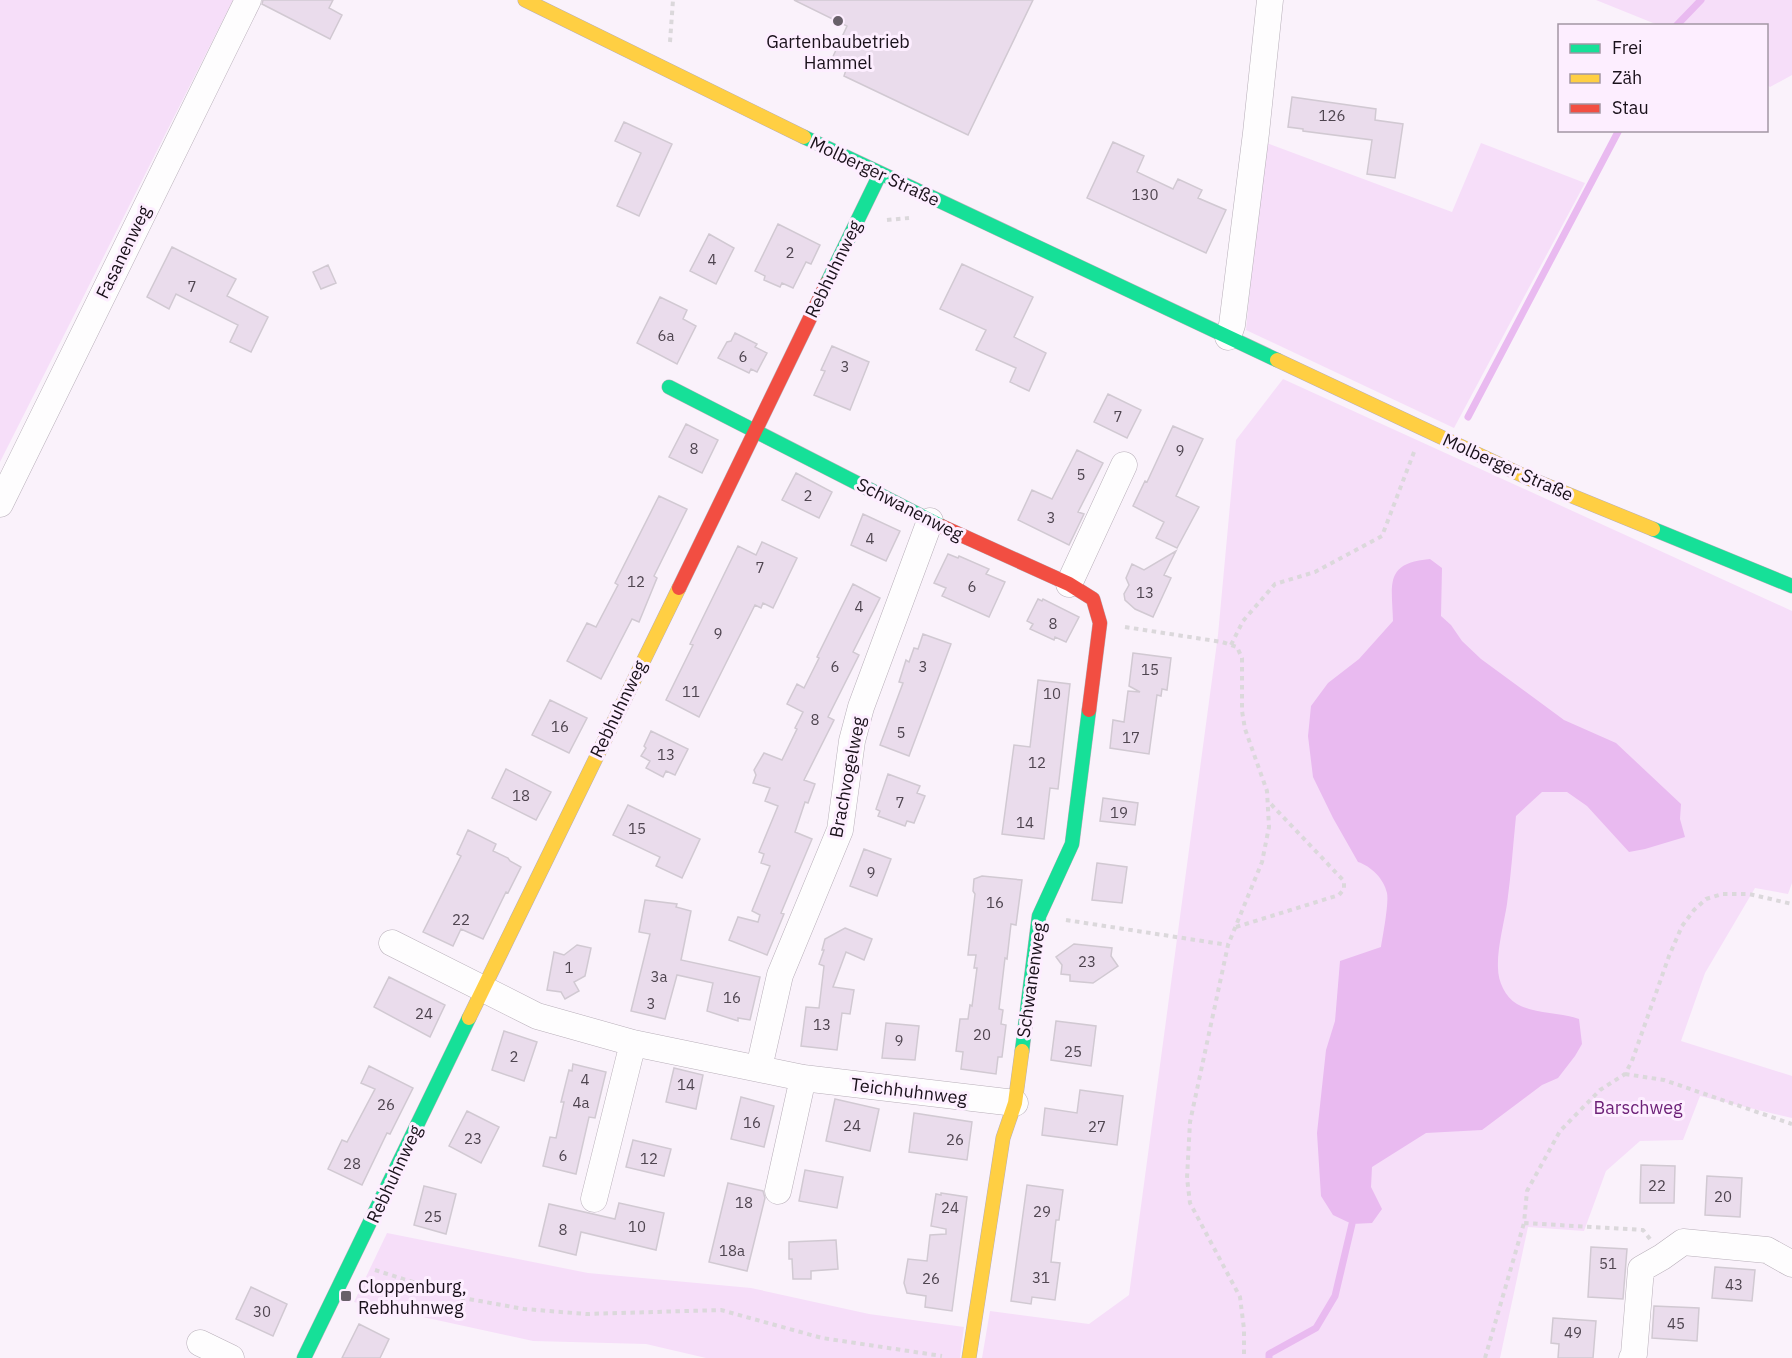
<svg xmlns="http://www.w3.org/2000/svg" width="1792" height="1358" font-family="'IBM Plex Sans',sans-serif">
  <rect width="100%" height="100%" fill="#faf2fb"/>
  <path fill="#f6def9" d="M0,0H233L0,462Z
    M1596,0H1792V75L1770,87L1767,85L1766,26L1658,25Z
    M1264,142L1452,212L1481,143L1585,183L1454,428L1246,330Z
    M1283,379L1792,611V883L1788,894L1755,888L1705,973L1681,1041L1792,1076V1118L1700,1096L1683,1140L1640,1141L1606,1171L1584,1231L1528,1227L1500,1358H982L990,1311L1089,1324L1129,1295L1218,635L1236,440Z
    M387,1233L588,1273L751,1288L869,1314L964,1327L960,1358H706L646,1344L533,1341L354,1302Z"/>
  <path fill="#e9baf0" d="M1430,559L1442,568L1441,616L1451,625L1462,641L1481,659L1564,720L1616,743L1681,804L1680,819L1685,837L1645,849L1629,852L1587,806L1567,792H1542L1516,816C1513,846 1511,875 1507,904C1504,923 1497,949 1498,968C1498,981 1505,997 1517,1004C1534,1014 1559,1012 1579,1019L1582,1044L1575,1056L1558,1078L1542,1085L1482,1130L1426,1133L1372,1167L1371,1187L1382,1209L1372,1223L1352,1224L1333,1215L1321,1196L1317,1133L1326,1050L1335,1021L1340,961L1381,947C1383,935 1389,903 1387,893C1384,879 1371,866 1358,862L1333,818L1313,777L1308,736L1311,706L1328,683L1359,659L1393,621C1392,584 1384,563 1430,559Z"/>
  <g fill="none" stroke-linecap="round" stroke-linejoin="round">
    <path stroke="#e9baf0" stroke-width="7" d="M1676,26L1701,0
      M1468,417L1619,130
      M1269,1358V1354L1316,1328L1335,1296L1352,1224"/>
  </g>
  <path fill="#eadcec" stroke="#d1c9d2" stroke-width="1.5" d="M263,0H333L329,8L342,15L330,39L262,4Z
    M794,0H1033L968,135L844,76L846,70L830,63L847,26Z
    M1292,97L1376,109L1375,120L1403,124L1395,178L1367,174L1372,140L1303,131V129L1288,127Z
    M624,122L672,144L639,216L617,206L641,153L615,141Z
    M1113,142L1144,156L1137,172L1173,189L1178,179L1202,190L1198,198L1226,210L1206,253L1087,198Z
    M778,224L820,245L811,264L806,262L793,288L782,283L780,287L764,280L765,276L755,271Z
    M709,234L734,248L716,284L690,271Z
    M172,247L236,279L227,296L268,317L251,352L230,342L238,325L176,294L169,309L147,297Z
    M962,264L1033,297L1014,337L1046,353L1029,391L1010,382L1016,368L976,350L986,330L940,309Z
    M328,265L336,283L321,289L313,272Z
    M660,297L687,310L683,319L696,326L677,364L637,343Z
    M735,333L757,344L755,347L767,353L757,372L751,369L749,373L718,358L727,342L731,341Z
    M832,346L869,362L850,410L814,395L825,371L821,370Z
    M1108,394L1141,410L1127,438L1094,422Z
    M686,424L718,440L702,473L669,457Z
    M1173,426L1203,439L1176,496L1199,507L1177,548L1156,538L1164,522L1133,506L1145,481L1147,482Z
    M1077,450L1103,463L1078,512L1084,514L1069,545L1018,520L1032,490L1052,499Z
    M796,473L832,492L819,518L782,500Z
    M659,496L687,509L654,576L657,578L639,622L632,619L601,679L567,661L587,623L596,627L618,585L615,583Z
    M863,514L900,531L886,561L851,545Z
    M762,542L797,558L773,608L763,603L761,608L755,605L699,717L666,700L693,645L690,644L738,546L756,555Z
    M1176,551L1164,575L1171,578L1153,617L1135,609L1125,600L1124,594L1129,585L1126,578L1132,564L1144,570Z
    M948,554L958,558L959,556L989,569L986,574L1005,582L989,617L942,596L946,588L934,583Z
    M853,584L880,598L853,652L859,655L828,717L834,720L804,780L815,784L808,803L805,802L795,832L812,839L781,913L784,914L767,955L729,940L738,917L758,922L760,915L752,911L770,866L761,863L764,854L759,852L778,806L765,801L770,788L753,783L756,775L754,770L764,753L782,760L797,729L795,728L803,712L787,704L797,684L804,688L819,658L817,657Z
    M1038,599L1042,601L1043,599L1079,617L1066,642L1055,637L1054,640L1030,629L1033,624L1027,621Z
    M923,634L951,644L909,756L880,745L903,683L899,682L906,660L909,662L914,648L918,649Z
    M1133,653L1171,658L1167,690L1162,689L1161,696L1157,695L1149,754L1110,748L1113,720L1124,722L1128,691L1140,692L1129,686Z
    M1038,680L1070,684L1058,789L1050,788L1044,839L1002,834L1014,745L1030,747Z
    M550,700L587,718L569,753L532,735Z
    M651,731L688,749L675,775L666,771L663,777L646,768L650,761L641,756L646,748L644,746Z
    M506,769L551,792L536,820L492,798Z
    M888,774L920,786L917,793L925,796L914,823L907,821L905,826L878,816L880,811L876,809Z
    M1103,798L1138,803L1135,825L1100,821Z
    M628,805L700,839L682,878L656,866L660,857L613,835Z
    M468,830L496,844L493,851L508,858L510,861L521,867L508,893L506,892L483,939L461,929L453,946L423,932L461,856L457,854Z
    M864,849L891,859L877,896L850,886Z
    M1097,863L1127,867L1122,903L1092,900Z
    M982,876L1022,880L1016,925L1011,924L1007,959L1005,958L999,1009L1003,1010L1001,1024L1006,1025L1002,1057H998L996,1074L961,1069L963,1052L956,1051L960,1019H968L970,1005L972,1006L977,968H974L976,955H968L975,894L973,891L974,879Z
    M645,900L677,904L676,907L691,911L681,960L760,977L750,1020L738,1018V1021L707,1011L713,983L677,975L665,1019L631,1011L650,934L639,932Z
    M845,928L872,939L864,960L846,952L833,987L854,990L850,1014L842,1013L837,1050L801,1046L806,1007L819,1008L824,966L819,964L824,950H822L825,939Z
    M1074,944L1112,948L1111,956L1118,966L1093,983L1070,981V975L1061,974L1062,965L1056,957Z
    M577,945L591,948L585,976L574,982L579,991L565,999L561,992L547,990L554,952L564,955Z
    M389,977L445,1005L430,1037L374,1007Z
    M1056,1021L1096,1026L1091,1066L1051,1060Z
    M886,1023L919,1026L915,1060L882,1058Z
    M504,1031L537,1042L524,1081L492,1070Z
    M573,1064L606,1072L595,1118L589,1117L576,1174L543,1166L550,1137L556,1138L564,1102H561L569,1070L572,1071Z
    M369,1066L413,1088L390,1134L387,1133L362,1185L328,1169L342,1140L347,1142L375,1089L361,1083Z
    M674,1068L703,1075L696,1109L666,1102Z
    M1080,1090L1123,1096L1117,1145L1042,1135L1045,1108L1077,1113Z
    M741,1097L774,1106L764,1147L731,1139Z
    M835,1099L879,1109L870,1151L826,1141Z
    M467,1111L499,1127L481,1163L449,1146Z
    M914,1113L972,1122L967,1160L909,1152Z
    M633,1140L671,1149L664,1176L626,1167Z
    M1641,1165L1675,1166L1674,1203H1640Z
    M805,1170L843,1177L837,1208L799,1201Z
    M1707,1176L1742,1178L1740,1217L1705,1215Z
    M728,1183L763,1191L765,1198L747,1271L709,1262Z
    M1027,1185L1063,1190L1059,1220H1056L1051,1262L1060,1263L1055,1300L1032,1297L1031,1304L1011,1301Z
    M424,1186L456,1194L446,1234L414,1225Z
    M941,1193L967,1197L952,1311L925,1307L926,1296L907,1293L904,1283L908,1259L927,1261L930,1235L946,1234V1229L931,1226L936,1194L941,1195Z
    M619,1203L664,1213L656,1250L581,1232L576,1255L539,1246L549,1204L615,1219Z
    M836,1240L838,1269L811,1271V1279H793L792,1259H789V1242Z
    M1591,1247L1627,1249L1623,1299L1588,1297Z
    M1715,1267L1755,1270L1752,1301L1712,1298Z
    M251,1287L287,1304L273,1336L236,1319Z
    M1654,1306L1699,1308L1697,1341L1652,1338Z
    M1553,1318L1596,1321L1593,1358H1558L1559,1344L1551,1343Z
    M359,1324L389,1339L380,1358H342Z"/>
  <g fill="none" stroke-linecap="round" stroke-linejoin="round">
    <g stroke="#b8afb9" stroke-width="27">
      <path id="street" d="M1228,337L1232,325L1256,133L1270,0
        M0,504L248,0
        M1069,584L1124,465
        M392,943L537,1016L633,1043L803,1078L1015,1103
        M759,1068L780,975L840,830L852,741L861,707L930,521
        M778,1191L803,1078
        M594,1199L633,1043
        M200,1343L231,1358
        M1632,1358L1634,1354L1641,1269L1662,1257L1683,1242L1767,1250L1792,1264"/>
    </g>
    <g stroke="#b8afb9" stroke-width="15">
      <path id="fast" d="M804,137L1277,360
        M827,283L880,174
        M669,387L941,526
        M1653,529L1792,586
        M1022,1051L1039,916L1072,844L1089,710
        M304,1358L469,1018"/>
    </g>
    <g stroke="#b8afb9" stroke-width="15">
      <path id="slow" d="M525,0L804,137
        M1277,360L1528,478L1653,529
        M469,1018L679,588
        M969,1358L1003,1138L1015,1103L1022,1051"/>
    </g>
    <g stroke="#b8afb9" stroke-width="15">
      <path id="jam" d="M941,526L1069,584L1093,599L1100,623L1089,710
        M679,588L827,283"/>
    </g>
    <path stroke="#dbd8db" stroke-width="4" stroke-dasharray="4.5 4.5" stroke-linecap="butt" d="M670,42L673,0
      M887,220L909,218
      M1125,627L1222,642L1237,647L1242,658V711L1245,729L1267,791L1269,827L1262,862L1228,945L1190,1122L1187,1178L1190,1203L1240,1297L1244,1329V1358
      M1231,645L1243,621L1275,584L1315,572L1382,536L1414,452
      M1066,920L1228,945
      M1236,927L1339,895L1344,889V881L1269,802
      M1625,1074L1664,1080L1792,1124
      M1650,1239L1643,1230L1524,1223L1527,1191L1560,1131L1600,1090L1625,1074L1632,1061L1669,956L1682,926L1694,910L1706,899L1722,894H1749L1792,904
      M375,1270L463,1298L524,1309L586,1314L721,1310L822,1338L942,1356
      M1485,1358L1524,1223"/>
    <use href="#street" stroke="#fefdfe" stroke-width="26"/>
    <use href="#fast" stroke="#16e098" stroke-width="14"/>
    <use href="#slow" stroke="#ffcf43" stroke-width="14"/>
    <use href="#jam" stroke="#f24e42" stroke-width="14"/>
  </g>
  <g fill="#686069" stroke="#fdeeff" stroke-width="2">
    <circle cx="838" cy="21" r="6"/>
    <rect x="340" y="1290" width="12" height="12" rx="3"/>
  </g>
  <g text-anchor="middle" dominant-baseline="central" stroke-width="6" stroke-linejoin="round" paint-order="stroke">
    <g font-size="15" fill="#4f4550">
      <text x="1332" y="115">126</text>
      <text x="1145" y="194">130</text>
      <text x="790" y="252">2</text>
      <text x="712" y="259">4</text>
      <text x="192" y="286">7</text>
      <text x="666" y="335">6a</text>
      <text x="743" y="356">6</text>
      <text x="845" y="366">3</text>
      <text x="1118" y="416">7</text>
      <text x="694" y="448">8</text>
      <text x="1180" y="450">9</text>
      <text x="1081" y="474">5</text>
      <text x="808" y="495">2</text>
      <text x="1051" y="517">3</text>
      <text x="870" y="538">4</text>
      <text x="760" y="567">7</text>
      <text x="636" y="581">12</text>
      <text x="972" y="586">6</text>
      <text x="1145" y="592">13</text>
      <text x="859" y="606">4</text>
      <text x="1053" y="623">8</text>
      <text x="718" y="633">9</text>
      <text x="835" y="666">6</text>
      <text x="923" y="666">3</text>
      <text x="1150" y="669">15</text>
      <text x="691" y="691">11</text>
      <text x="1052" y="693">10</text>
      <text x="815" y="719">8</text>
      <text x="560" y="726">16</text>
      <text x="901" y="732">5</text>
      <text x="1131" y="737">17</text>
      <text x="666" y="754">13</text>
      <text x="1037" y="762">12</text>
      <text x="521" y="795">18</text>
      <text x="900" y="802">7</text>
      <text x="1119" y="812">19</text>
      <text x="1025" y="822">14</text>
      <text x="637" y="828">15</text>
      <text x="871" y="872">9</text>
      <text x="995" y="902">16</text>
      <text x="461" y="919">22</text>
      <text x="1087" y="961">23</text>
      <text x="569" y="967">1</text>
      <text x="659" y="976">3a</text>
      <text x="732" y="997">16</text>
      <text x="651" y="1003">3</text>
      <text x="424" y="1013">24</text>
      <text x="822" y="1024">13</text>
      <text x="982" y="1034">20</text>
      <text x="899" y="1040">9</text>
      <text x="1073" y="1051">25</text>
      <text x="514" y="1056">2</text>
      <text x="585" y="1079">4</text>
      <text x="686" y="1084">14</text>
      <text x="581" y="1102">4a</text>
      <text x="386" y="1104">26</text>
      <text x="752" y="1122">16</text>
      <text x="852" y="1125">24</text>
      <text x="1097" y="1126">27</text>
      <text x="473" y="1138">23</text>
      <text x="955" y="1139">26</text>
      <text x="563" y="1155">6</text>
      <text x="649" y="1158">12</text>
      <text x="352" y="1163">28</text>
      <text x="1657" y="1185">22</text>
      <text x="1723" y="1196">20</text>
      <text x="744" y="1202">18</text>
      <text x="950" y="1207">24</text>
      <text x="1042" y="1211">29</text>
      <text x="433" y="1216">25</text>
      <text x="637" y="1226">10</text>
      <text x="563" y="1229">8</text>
      <text x="732" y="1250">18a</text>
      <text x="1608" y="1263">51</text>
      <text x="1041" y="1277">31</text>
      <text x="931" y="1278">26</text>
      <text x="1734" y="1284">43</text>
      <text x="262" y="1311">30</text>
      <text x="1676" y="1323">45</text>
      <text x="1573" y="1332">49</text>
    </g>
    <g font-size="18" fill="#1a111b" stroke="#fdeeff">
      <text x="838" y="41">Gartenbaubetrieb<tspan x="838" dy="21">Hammel</tspan></text>
      <text x="358" y="1286" text-anchor="start">Cloppenburg,<tspan x="358" dy="21">Rebhuhnweg</tspan></text>
    </g>
    <g font-size="18" fill="#1a111b" stroke="#fdeeff">
      <text transform="translate(875 171) rotate(25)">Molberger Straße</text>
      <text transform="translate(123 252) rotate(-64)">Fasanenweg</text>
      <text transform="translate(833 269) rotate(-64)">Rebhuhnweg</text>
      <text transform="translate(1508 467) rotate(24)">Molberger Straße</text>
      <text transform="translate(910 509) rotate(27)">Schwanenweg</text>
      <text transform="translate(618 709) rotate(-64)">Rebhuhnweg</text>
      <text transform="translate(847 777) rotate(-79)">Brachvogelweg</text>
      <text transform="translate(1031 980) rotate(-82)">Schwanenweg</text>
      <text transform="translate(909 1091) rotate(7)">Teichhuhnweg</text>
      <text transform="translate(394 1174) rotate(-65)">Rebhuhnweg</text>
    </g>
    <g font-size="18" fill="#6d2178" stroke="#fdeeff">
      <text x="1638" y="1107">Barschweg</text>
    </g>
  </g>
  <rect x="1558" y="24" width="210" height="108" fill="#fdeeff" stroke="#a296a4" stroke-width="1.5"/>
  <rect x="1570" y="44" width="30" height="9" fill="#16e098" stroke="#a296a4" stroke-width="1.5"/>
  <text x="1612" y="54" font-size="18" fill="#1a111b">Frei</text>
  <rect x="1570" y="74" width="30" height="9" fill="#ffcf43" stroke="#a296a4" stroke-width="1.5"/>
  <text x="1612" y="84" font-size="18" fill="#1a111b">Zäh</text>
  <rect x="1570" y="104" width="30" height="9" fill="#f24e42" stroke="#a296a4" stroke-width="1.5"/>
  <text x="1612" y="114" font-size="18" fill="#1a111b">Stau</text>
</svg>
